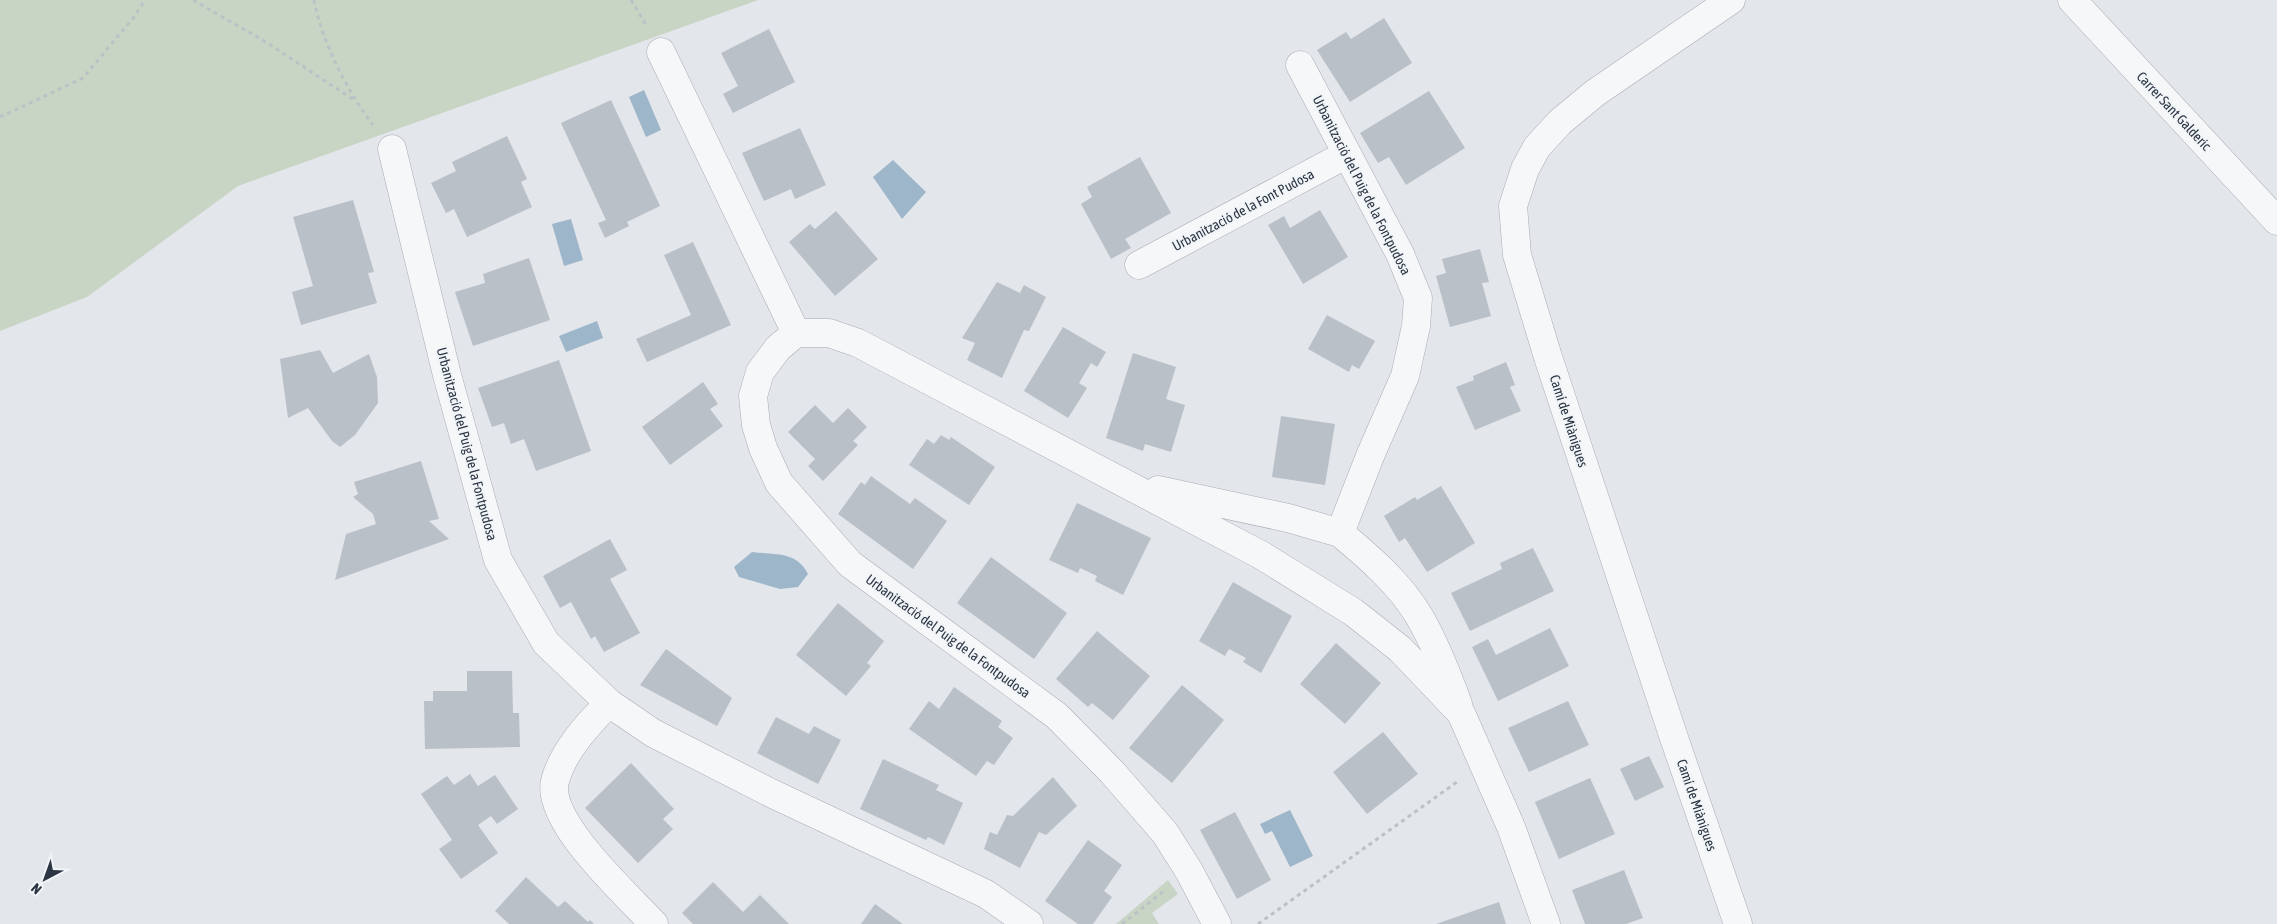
<svg xmlns="http://www.w3.org/2000/svg" width="2277" height="924" font-family="'Asap Condensed',sans-serif">
  <rect width="100%" height="100%" fill="#e3e6eb"/>
  <path fill="#c9d5c4" d="M0,0H758L238,186L87,297L0,331Z
    M1168,880L1178,894L1152,913L1159,924H1116Z"/>
  <path fill="#9eb6ca" d="M644,90L661,130L646,137L629,97Z
    M893,160L926,192L902,219L873,177Z
    M571,219L583,260L564,266L552,224Z
    M597,321L603,338L566,352L559,336Z
    M752,552C775,555 797,551 808,574L798,587L780,589L739,577L734,567Z
    M1290,810L1313,856L1290,867L1272,831L1265,834L1260,824Z"/>
  <path fill="#bac0c8" d="M1384,18L1412,63L1350,102L1317,50L1346,32L1351,39Z
    M769,29L795,82L733,113L723,94L738,86L721,53Z
    M1429,91L1465,148L1406,185L1389,157L1378,163L1360,133Z
    M611,100L660,206L627,222L629,226L605,238L598,223L606,220L561,123Z
    M800,128L826,185L795,199L791,189L764,201L742,153Z
    M507,136L527,179L521,182L532,207L467,237L454,209L446,213L431,183L456,171L452,162Z
    M1140,157L1171,213L1125,239L1131,248L1111,259L1081,204L1092,197L1087,187Z
    M353,200L374,272L368,273L377,303L301,325L292,292L313,286L293,217Z
    M1320,210L1348,257L1303,284L1268,225L1284,216L1290,228Z
    M836,211L878,259L835,296L789,242L810,224L815,229Z
    M693,242L731,325L647,362L636,339L691,315L664,255Z
    M1480,249L1489,282L1482,283L1491,316L1450,327L1436,276L1446,273L1442,259Z
    M529,258L550,320L473,346L455,292L485,283L483,274Z
    M997,282L1020,293L1024,285L1046,297L1029,331L1024,330L1002,378L967,360L975,343L962,338Z
    M1327,315L1375,341L1359,369L1352,365L1349,372L1308,349Z
    M1063,327L1106,352L1097,367L1091,363L1079,383L1087,388L1068,418L1024,391Z
    M320,350L333,373L369,354L377,377L378,403L355,435L340,447L332,441L308,408L288,418L280,359Z
    M1133,353L1176,367L1166,399L1185,405L1171,452L1145,444L1143,451L1106,438Z
    M559,360L591,451L536,471L524,439L511,444L504,423L492,427L478,388Z
    M1506,362L1515,385L1510,387L1521,411L1475,430L1456,387L1474,380L1473,376Z
    M703,382L718,404L710,409L723,426L670,465L642,427Z
    M815,405L833,423L848,408L867,427L853,441L858,445L823,481L808,466L815,459L788,432Z
    M1281,416L1335,424L1325,485L1272,477Z
    M941,435L949,440L951,437L995,467L969,505L909,465L927,439L934,444Z
    M421,461L439,519L429,521L449,539L335,580L346,534L376,524L373,514L353,497L358,494L354,482Z
    M871,476L910,504L915,498L947,521L913,569L838,514L861,482L865,485Z
    M1441,486L1475,543L1427,572L1405,538L1399,542L1384,516L1415,497L1417,500Z
    M1077,503L1151,538L1123,595L1095,581L1097,576L1080,568L1078,573L1049,560Z
    M610,539L627,570L610,579L640,633L604,652L595,636L591,639L571,602L560,608L543,576Z
    M1533,548L1554,591L1470,631L1451,593L1502,569L1500,563Z
    M991,557L1067,613L1034,659L957,603Z
    M1233,582L1292,616L1261,673L1243,662L1246,658L1229,649L1225,656L1199,641Z
    M838,603L884,641L867,663L871,666L846,696L796,655Z
    M1550,628L1569,666L1498,701L1472,647L1488,639L1496,655Z
    M1097,631L1150,676L1113,720L1092,703L1088,707L1056,679Z
    M1336,643L1381,683L1345,724L1300,684Z
    M666,649L732,698L717,726L640,685Z
    M467,671H512L513,713H519L520,747L425,749L424,701H433V691H467Z
    M1182,685L1224,720L1172,783L1129,748Z
    M954,687L1002,721L998,727L1013,738L994,765L987,761L976,776L909,729L929,701L939,709Z
    M1568,701L1589,745L1529,772L1508,728Z
    M776,717L809,734L814,726L841,740L818,784L757,753Z
    M1383,732L1418,774L1367,814L1333,772Z
    M1649,756L1664,787L1635,801L1620,769Z
    M883,759L939,785L936,790L963,803L944,845L928,837L926,840L860,809Z
    M631,763L674,809L663,819L673,829L638,863L585,808Z
    M470,774L478,786L495,775L518,809L497,824L491,816L478,825L498,853L461,879L439,849L452,840L421,794L447,776L454,785Z
    M1053,777L1077,806L1046,835L1039,832L1020,868L984,849L990,832L997,835L1007,815L1013,816Z
    M1590,778L1615,834L1559,859L1535,802Z
    M1235,812L1271,880L1237,899L1200,830Z
    M1088,840L1122,865L1104,891L1112,897L1093,924H1078L1045,901Z
    M1624,870L1643,918L1626,924H1585L1572,890Z
    M526,877L558,907L565,901L588,922L590,920L594,924H509L495,911Z
    M713,882L743,912L760,895L789,924H693L682,913Z
    M1499,902L1506,924H1436Z
    M875,904L903,924H861Z"/>
  <g fill="none" stroke-linecap="round" stroke-linejoin="round">
    <g stroke="#a8adb5" stroke-width="29">
      <path id="minor" d="M1731,0L1595,93L1560,122L1537,147L1525,169L1513,206L1517,255L1548,357L1673,735L1738,924
        M661,52L796,333
        M392,149L447,375L498,560L546,643L609,703L653,733L773,794L986,894L1029,924
        M1139,265L1347,154
        M1158,490L1288,518L1340,533L1370,456L1405,376L1416,326L1418,298L1400,254L1300,65
        M1340,533C1369,557 1400,584 1419,616C1435,643 1447,674 1458,704
        M609,703C588,724 563,751 555,781C545,821 627,895 654,924
        M1217,924L1189,871L1165,833L1112,772L1057,716L850,564L779,483L763,448L756,425L753,396L760,372L778,348L796,333H829L858,343L1261,555L1353,612L1400,649L1461,713L1511,827L1546,924"/>
    </g>
    <g stroke="#a8adb5" stroke-width="29">
      <path id="tertiary" d="M2072,0L2277,221"/>
    </g>
    <path stroke="#bcc1c6" stroke-width="3" stroke-dasharray="4 4" stroke-linecap="butt" d="M193,0L266,42L354,100
      M314,0C322,42 347,91 373,125
      M631,0L646,25
      M0,117L83,78L134,17L145,0
      M1122,924L1164,891
      M1258,924L1457,782"/>
    <use href="#minor" stroke="#f5f7f9" stroke-width="28"/>
    <use href="#tertiary" stroke="#f5f7f9" stroke-width="28"/>
  </g>
  <g text-anchor="middle" dominant-baseline="central" stroke-width="4" stroke-linejoin="round" paint-order="stroke">
    <g font-size="14" fill="#2b3543" stroke="#f2f5f8">
      <text transform="translate(2174 111) rotate(47)">Carrer Sant Galderic</text>
      <text transform="translate(1362 185) rotate(63)">Urbanització del Puig de la Fontpudosa</text>
      <text transform="translate(1243 210) rotate(-28)">Urbanització de la Font Pudosa</text>
      <text transform="translate(1569 421) rotate(72)">Camí de Miànigues</text>
      <text transform="translate(467 444) rotate(75)">Urbanització del Puig de la Fontpudosa</text>
      <text transform="translate(948 636) rotate(36)">Urbanització del Puig de la Fontpudosa</text>
      <text transform="translate(1697 805) rotate(71)">Camí de Miànigues</text>
    </g>
  </g>
  <g transform="translate(45 879) rotate(221)" stroke="#f2f5f8" stroke-width="4" paint-order="stroke">
  <path d="M0-4L9 19L0 12L-9 19Z" fill="#2b3543"/>
  <text y="-8" font-size="14" font-weight="bold" text-anchor="middle" fill="#2b3543">N</text>
  </g>
</svg>
